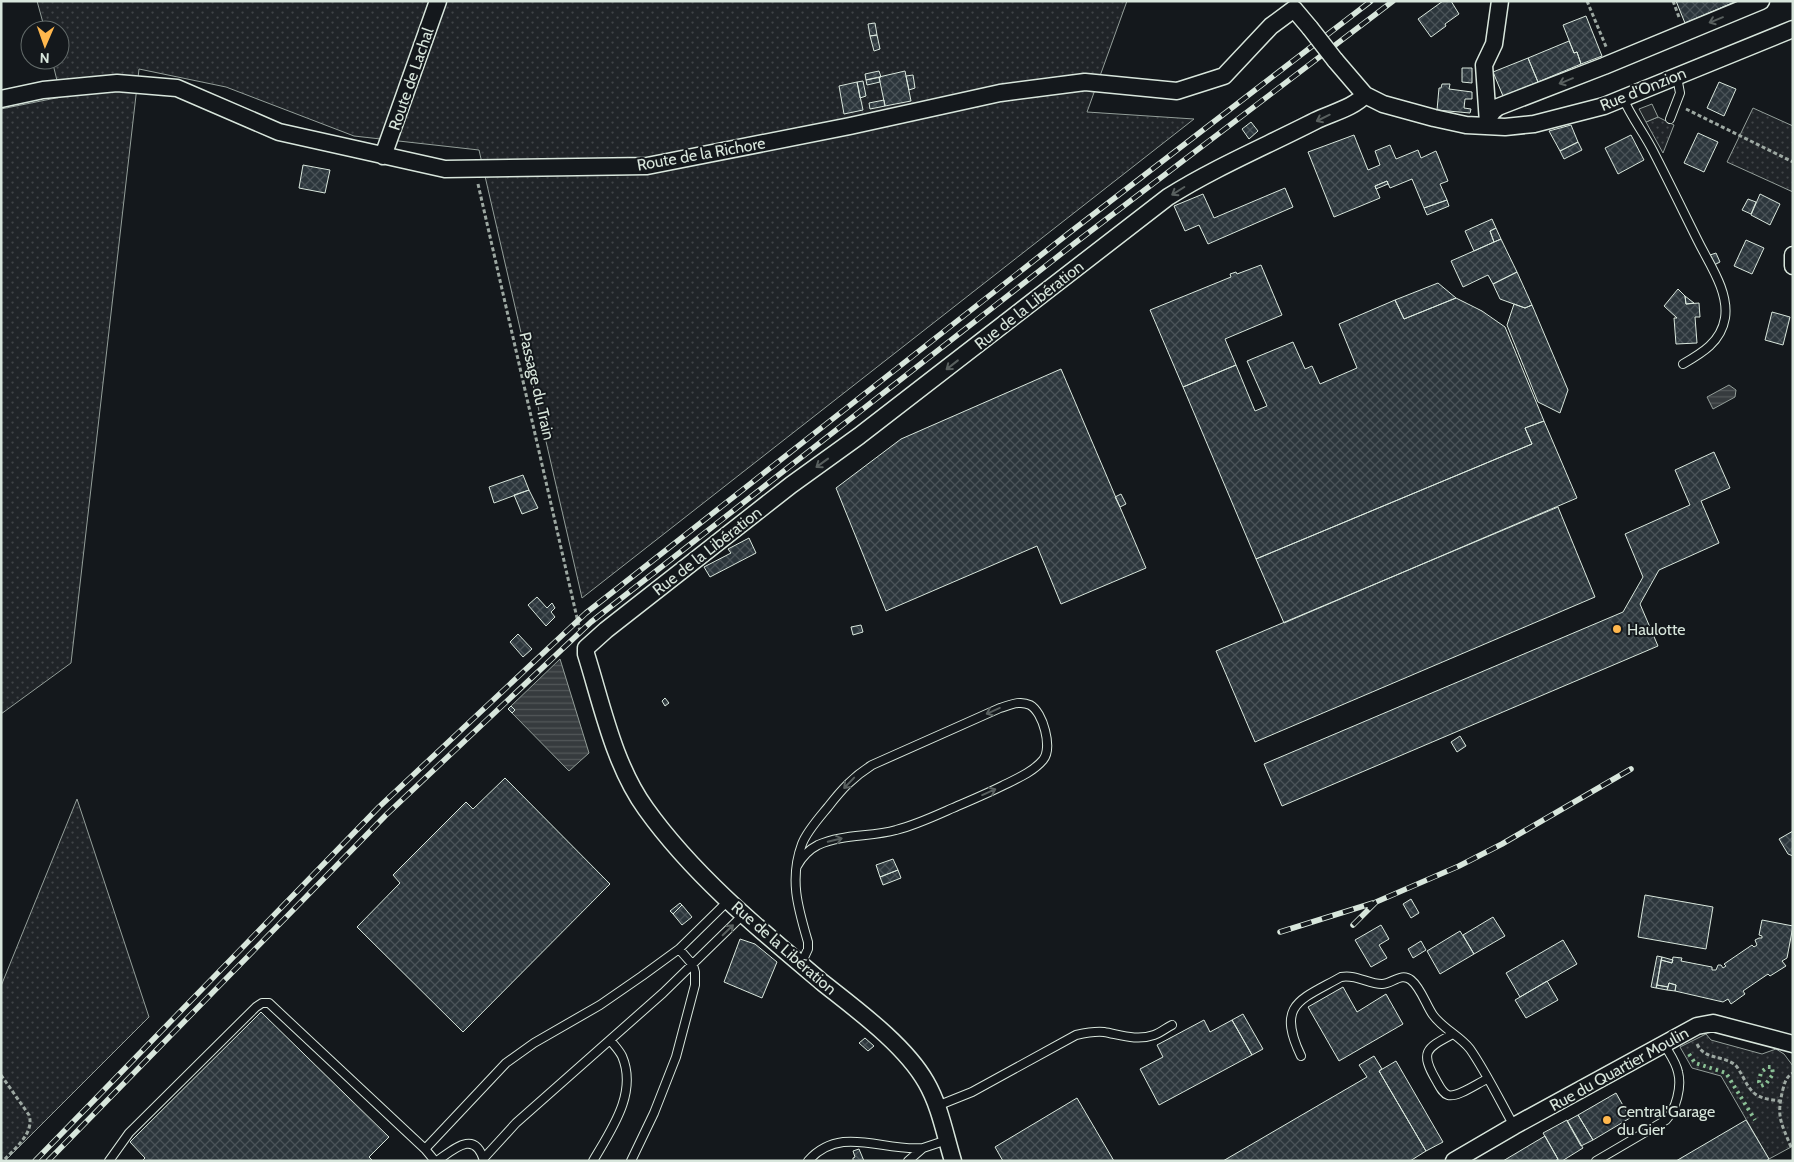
<svg xmlns="http://www.w3.org/2000/svg" width="1794" height="1162" font-family="Cabin,sans-serif">
  <defs>
    <pattern id="grass-dots" width="8" height="8" patternUnits="userSpaceOnUse" patternTransform="scale(1.25)"><rect width="8" height="8" fill="#202428"/><path d="M2 2h.1M6 6h.1" fill="none" stroke="#404447" stroke-width="1.8" stroke-linecap="round"/></pattern>
    <pattern id="water-rules" width="6" height="5" patternUnits="userSpaceOnUse" patternTransform="scale(1.25)"><rect width="6" height="5" fill="#363b3e"/><path d="M0 2.5h6" fill="none" stroke="#525759"/></pattern>
    <pattern id="building-cross-hatch" width="8" height="8" patternUnits="userSpaceOnUse" patternTransform="scale(1.25)"><rect width="8" height="8" fill="#2c363c"/><path d="M0 0l8 8M0 8l8-8" fill="none" stroke="#4a5358"/></pattern>
  </defs>
  <rect width="100%" height="100%" fill="#14181c"/>
  <path fill="url(#grass-dots)" stroke="#939e99" d="M37,1H1127L1087,112L1194,119L582,598L479,150L354,136L226,87L139,69L71,663L1,714V109L61,97L52,60H60V30H45Z
    M1753,108L1793,126V192L1727,162Z
    M1658,117L1674,125L1663,153L1646,122Z
    M77,799L149,1017L5,1161H1V986Z
    M1706,1034L1711,1040L1762,1054L1776,1049L1784,1054L1793,1066V1146L1769,1159L1721,1076L1692,1068L1680,1047Z"/>
  <path fill="#24282b" stroke="#939e99" d="M1652,104L1658,117L1646,122L1639,109Z"/>
  <path fill="url(#water-rules)" stroke="#939e99" d="M1729,385L1736,390L1735,397L1713,409L1707,397Z
    M560,659L589,753L569,771L512,713L515,710L511,706Z"/>
  <path fill="url(#building-cross-hatch)" stroke="#d8e6dc" d="M1443,1H1451L1459,14L1445,24L1446,26L1431,37L1418,19Z
    M1676,1H1737L1685,23Z
    M1586,16L1602,56L1581,64L1577,52L1574,53L1563,25Z
    M875,23L877,35L870,36L868,24Z
    M877,35L880,49L874,51L870,36Z
    M1569,41L1574,53L1577,52L1581,64L1538,82L1528,58Z
    M1528,58L1538,82L1503,96L1493,72Z
    M1462,68H1472V83L1462,82Z
    M879,71L881,77L866,80L865,74Z
    M905,71L911,101L885,106L879,77Z
    M913,75L915,88L909,90L906,76Z
    M879,77L880,82L867,85L866,80Z
    M863,81L866,96L860,98L857,82Z
    M857,82L863,110L844,114L839,86Z
    M1719,82L1736,89L1724,116L1707,108Z
    M1442,84H1450L1449,89L1472,92V99H1465L1464,108L1471,109L1470,113L1437,110L1439,88H1441Z
    M884,100L885,106L870,109L869,103Z
    M1251,122L1258,131L1249,139L1242,129Z
    M1571,125L1578,142L1560,151L1549,131Z
    M1698,133L1718,142L1704,172L1684,163Z
    M1354,135L1368,170L1380,165L1375,151L1390,145L1396,159L1418,150L1421,158L1436,151L1448,181L1440,184L1447,200L1424,208L1412,179L1390,188L1387,181L1375,186L1380,198L1334,217L1308,152Z
    M1631,135L1644,160L1618,174L1605,148Z
    M1578,142L1582,150L1564,159L1560,151Z
    M303,165L330,170L325,193L299,188Z
    M1387,181L1388,184L1376,189L1375,186Z
    M1285,188L1293,207L1208,244L1199,225L1185,231L1174,206L1203,194L1214,218Z
    M1760,194L1780,204L1770,225L1751,215Z
    M1748,199L1756,202L1751,214L1742,210Z
    M1447,200L1449,206L1427,215L1424,208Z
    M1492,219L1496,228L1490,231L1494,242L1474,251L1465,231Z
    M1496,228L1501,239L1494,242L1490,231Z
    M1501,239L1517,272L1493,284L1488,275L1463,287L1451,261Z
    M1746,240L1764,248L1752,274L1734,266Z
    M1716,253L1720,262L1714,265L1710,255Z
    M1261,265L1282,315L1225,339L1236,365L1183,387L1150,310L1231,277L1230,274L1236,272L1237,274Z
    M1517,272L1532,305L1525,308L1500,299L1493,284Z
    M1438,283L1456,298L1404,319L1395,300Z
    M1678,289L1685,296L1686,304L1699,303L1700,317H1695L1697,343L1676,344L1674,318H1677L1664,306Z
    M1685,296L1694,303L1686,304Z
    M1456,298L1482,311L1505,327L1544,421L1525,428L1532,444L1256,559L1183,387L1236,365L1255,411L1267,406L1247,361L1293,342L1305,369L1312,366L1320,384L1357,368L1339,324L1395,300L1404,319Z
    M1514,304L1525,308L1532,305L1568,390L1560,413L1538,402L1507,325Z
    M1772,312L1790,317L1783,345L1765,340Z
    M1061,369L1146,568L1061,604L1037,546L886,611L836,488L901,439Z
    M1544,421L1577,498L1284,623L1256,559L1532,444L1525,428Z
    M1714,452L1730,488L1701,501L1719,543L1659,570L1640,604L1658,646L1282,806L1264,764L1623,612L1643,577L1625,534L1690,505L1675,470Z
    M523,475L529,490L494,503L489,487Z
    M529,490L538,508L522,514L514,495Z
    M1121,494L1126,504L1120,507L1115,497Z
    M1558,507L1595,597L1255,742L1216,651Z
    M749,538L756,553L710,577L704,567L731,553L728,549Z
    M537,597L547,608L552,603L555,608L551,612L555,617L546,626L528,605Z
    M861,625L863,632L853,635L851,627Z
    M518,634L532,649L523,657L510,642Z
    M665,698L669,703L665,706L662,701Z
    M511,706L515,710L512,713L508,709Z
    M1460,736L1466,746L1457,752L1451,742Z
    M505,778L610,884L463,1032L357,927L400,883L393,875L466,802L473,809Z
    M1793,831V856L1788,854L1779,839Z
    M893,859L898,870L880,877L876,865Z
    M898,870L901,878L883,885L880,877Z
    M1645,895L1713,907L1706,949L1638,937Z
    M1411,899L1419,913L1411,918L1403,904Z
    M680,903L682,905L673,914L670,911Z
    M682,905L692,917L682,925L673,914Z
    M1493,917L1505,936L1474,954L1463,935Z
    M1762,920L1793,926L1787,958L1782,961L1786,966L1770,976L1768,974L1743,991L1745,994L1731,1004L1728,999L1723,1002L1675,991L1676,985L1669,983L1668,987L1657,985L1661,960L1672,963L1673,957L1682,958L1681,961L1712,967V970H1716L1718,965H1721L1723,968L1726,966L1724,964L1752,945L1754,947L1757,945L1755,940L1759,938H1762V936L1759,935Z
    M1381,925L1389,939L1379,945L1387,958L1371,967L1355,940Z
    M1460,931L1474,954L1440,974L1427,951Z
    M740,939L755,944L777,962L762,998L724,982Z
    M1563,940L1577,964L1520,997L1506,973Z
    M1421,941L1426,950L1413,958L1408,949Z
    M1657,956L1662,957L1656,988L1651,987Z
    M1662,957L1673,960L1672,963L1661,960Z
    M1547,981L1558,1000L1526,1018L1515,1000Z
    M1669,983L1676,985L1675,991L1667,990Z
    M1657,985L1668,987L1667,990L1656,988Z
    M1343,987L1357,1012L1386,994L1403,1024L1339,1061L1308,1007Z
    M261,1012L389,1137L369,1157L373,1161H142L145,1158L130,1142Z
    M1243,1014L1263,1049L1252,1055L1232,1020Z
    M1204,1020L1210,1032L1232,1020L1252,1055L1159,1105L1140,1069L1163,1057L1157,1045Z
    M865,1038L874,1046L868,1051L859,1043Z
    M1374,1056L1382,1069L1379,1071L1426,1151L1410,1161H1223L1367,1077L1359,1065Z
    M1396,1061L1443,1142L1426,1151L1379,1071Z
    M1616,1093L1630,1118L1593,1140L1578,1115Z
    M1077,1098L1114,1161H1003L995,1147Z
    M1578,1115L1593,1140L1581,1146L1567,1121Z
    M1567,1120L1583,1148L1562,1161H1559L1543,1133Z
    M1746,1120L1769,1159L1766,1161H1676Z
    M1545,1136L1558,1159L1555,1161H1503Z
    M859,1149L864,1161H853V1158L855,1157L853,1151Z"/>
  <g fill="none" stroke-linecap="round" stroke-linejoin="round">
    <g stroke="#d8e6dc" stroke-width="10">
      <path id="service" d="M1623,98C1631,117 1644,133 1653,151C1669,182 1684,213 1699,243C1710,265 1729,292 1725,318C1721,342 1702,353 1683,364
        M1670,119L1680,93L1677,77
        M797,866C802,857 808,850 818,845C842,834 871,837 896,830C916,825 935,816 953,808C969,801 986,794 1002,786C1016,779 1033,772 1043,760C1053,748 1043,712 1030,705C1020,700 1010,705 1000,708L872,765C853,777 842,789 828,807C819,818 807,831 802,844C789,879 798,908 808,942V949L801,964
        M1453,1034C1427,1048 1419,1051 1436,1080C1439,1085 1442,1093 1448,1095C1457,1098 1478,1083 1487,1079
        M1301,1056C1276,1004 1300,1000 1341,977C1356,974 1368,984 1382,984C1392,984 1401,972 1411,980C1421,988 1426,1005 1433,1015C1443,1029 1460,1036 1470,1049C1486,1072 1500,1101 1514,1126
        M937,1106L972,1092L1076,1035C1085,1033 1094,1031 1104,1032C1121,1035 1137,1041 1154,1035C1160,1033 1166,1028 1172,1025
        M425,1149L506,1063L534,1043L600,1005L642,976L679,949L729,900
        M484,1158L516,1123L663,993L744,914
        M109,1161L129,1133L256,1007L262,1003H269L425,1149L435,1161
        M437,1161C454,1149 475,1129 484,1161
        M593,1161C611,1130 638,1093 622,1056C619,1050 614,1045 610,1040
        M631,1161L654,1113L676,1057L695,985V972L693,965L679,949
        M808,1161C841,1124 882,1152 923,1148
        M908,1161L923,1148L947,1140
        M1596,1161L1666,1120C1676,1109 1682,1087 1678,1072C1676,1062 1669,1053 1664,1044"/>
    </g>
    <g stroke="#d8e6dc" stroke-width="19">
      <path id="minor" d="M1335,60L1365,95L1383,104L1434,118L1466,125L1505,127L1534,124L1604,106L1793,29
        M1,99L43,90L117,83L177,88L279,132L445,169L647,166L850,126L1000,93L1085,82L1177,91L1224,76L1271,26L1294,9L1310,28
        M1488,118L1493,111L1498,107L1604,66L1761,1
        M1488,123L1484,65L1494,44L1500,1
        M383,156L438,1
        M1793,255V266
        M953,1161C945,1135 940,1106 926,1082C905,1045 857,1010 823,983C760,930 694,876 646,809C614,765 602,705 586,654V648L606,630L791,485L859,436L1168,197C1214,168 1266,146 1315,121C1331,113 1353,108 1365,95
        M1454,1161L1514,1126L1697,1026L1713,1023L1793,1044"/>
    </g>
    <path stroke="#9da8a2" stroke-width="3" stroke-dasharray="4 2.5" stroke-linecap="butt" d="M1587,1L1607,49
      M1673,1L1679,17
      M1686,109L1793,162
      M478,184L580,631
      M1697,1044C1705,1060 1721,1055 1734,1064C1738,1067 1740,1072 1743,1077C1753,1097 1759,1098 1780,1101
      M1,1075L29,1115C35,1133 14,1149 3,1161
      M1791,1147C1781,1122 1776,1117 1783,1089C1785,1082 1786,1077 1793,1073"/>
    <use href="#service" stroke="#14181c" stroke-width="8"/>
    <use href="#minor" stroke="#14181c" stroke-width="16"/>
    <g stroke="#d8e6dc" stroke-width="5.5">
      <path id="rail" d="M1353,925L1376,902L1459,866L1502,844L1631,769
        M1280,932L1373,903
        M35,1161L379,807L586,613L1069,233L1371,1
        M48,1161L386,815L591,622L1075,243L1393,1"/>
    </g>
    <use href="#rail" stroke="#14181c" stroke-width="4" stroke-dasharray="11" stroke-linecap="butt"/>
    <g stroke="#d8e6dc" stroke-width="19" stroke-linecap="butt">
      <path id="minor-bridge" d="M1310,28L1335,60"/>
    </g>
    <use href="#minor-bridge" stroke="#14181c" stroke-width="16"/>
    <path stroke="#8ac095" stroke-width="4" stroke-dasharray="2.5 4" stroke-linecap="butt" d="M1689,1054L1695,1063L1726,1073L1755,1120
      M1768,1067H1772L1773,1074L1766,1084L1761,1086L1759,1082L1761,1072Z"/>
  </g>
  <defs><path id="oneway-shaft" d="M-6 0H5M1.5-3L5.5 0L1.5 3" fill="none" stroke-width="1.6" stroke-linecap="round" stroke-linejoin="round" transform="scale(1.25)"/></defs>
  <g stroke="#59605f">
    <use href="#oneway-shaft" transform="translate(1716 20) rotate(158)"/>
    <use href="#oneway-shaft" transform="translate(1566 81) rotate(158)"/>
    <use href="#oneway-shaft" transform="translate(1323 118) rotate(154)"/>
    <use href="#oneway-shaft" transform="translate(1178 191) rotate(148)"/>
    <use href="#oneway-shaft" transform="translate(952 365) rotate(142)"/>
    <use href="#oneway-shaft" transform="translate(822 463) rotate(144)"/>
    <use href="#oneway-shaft" transform="translate(993 711) rotate(156)"/>
    <use href="#oneway-shaft" transform="translate(849 783) rotate(134)"/>
    <use href="#oneway-shaft" transform="translate(989 792) rotate(-24)"/>
    <use href="#oneway-shaft" transform="translate(835 840) rotate(-14)"/>
    <use href="#oneway-shaft" transform="translate(728 930) rotate(-44)"/>
  </g>
  <g fill="#ffb74d" stroke="#14181c" stroke-width="2">
    <circle cx="1617" cy="629" r="5"/>
    <circle cx="1607" cy="1120" r="5"/>
  </g>
  <g text-anchor="middle" dominant-baseline="central" stroke-width="4" stroke-linejoin="round" paint-order="stroke">
    <g font-size="16" fill="#d8e6dc" stroke="#14181c">
      <text transform="translate(411 79) rotate(-71)">Route de Lachal</text>
      <text transform="translate(1643 89) rotate(-22)">Rue d'Onzion</text>
      <text transform="translate(701 154) rotate(-10)">Route de la Richore</text>
      <text transform="translate(1029 305) rotate(-38)">Rue de la Libération</text>
      <text transform="translate(537 386) rotate(77)">Passage du Train</text>
      <text transform="translate(707 551) rotate(-38)">Rue de la Libération</text>
      <text transform="translate(784 948) rotate(41)">Rue de la Libération</text>
      <text transform="translate(1619 1069) rotate(-29)">Rue du Quartier Moulin</text>
    </g>
    <g font-size="16" fill="#d8e6dc" stroke="#14181c" text-anchor="start">
      <text x="1627" y="629">Haulotte</text>
      <text x="1617" y="1111">Central'Garage<tspan x="1617" dy="18">du Gier</tspan></text>
    </g>
  </g>
  <rect width="1794" height="1162" fill="none" stroke="#d8e6dc" stroke-width="5"/>
  <g transform="translate(45 45) rotate(182)"><circle r="24" fill="#14181c" stroke="#626a69"/>
  <path d="M0-4L9 19L0 12L-9 19Z" fill="#ffb74d"/>
  <text y="-8" font-size="14" font-weight="bold" text-anchor="middle" fill="#d8e6dc">N</text>
  </g>
</svg>
